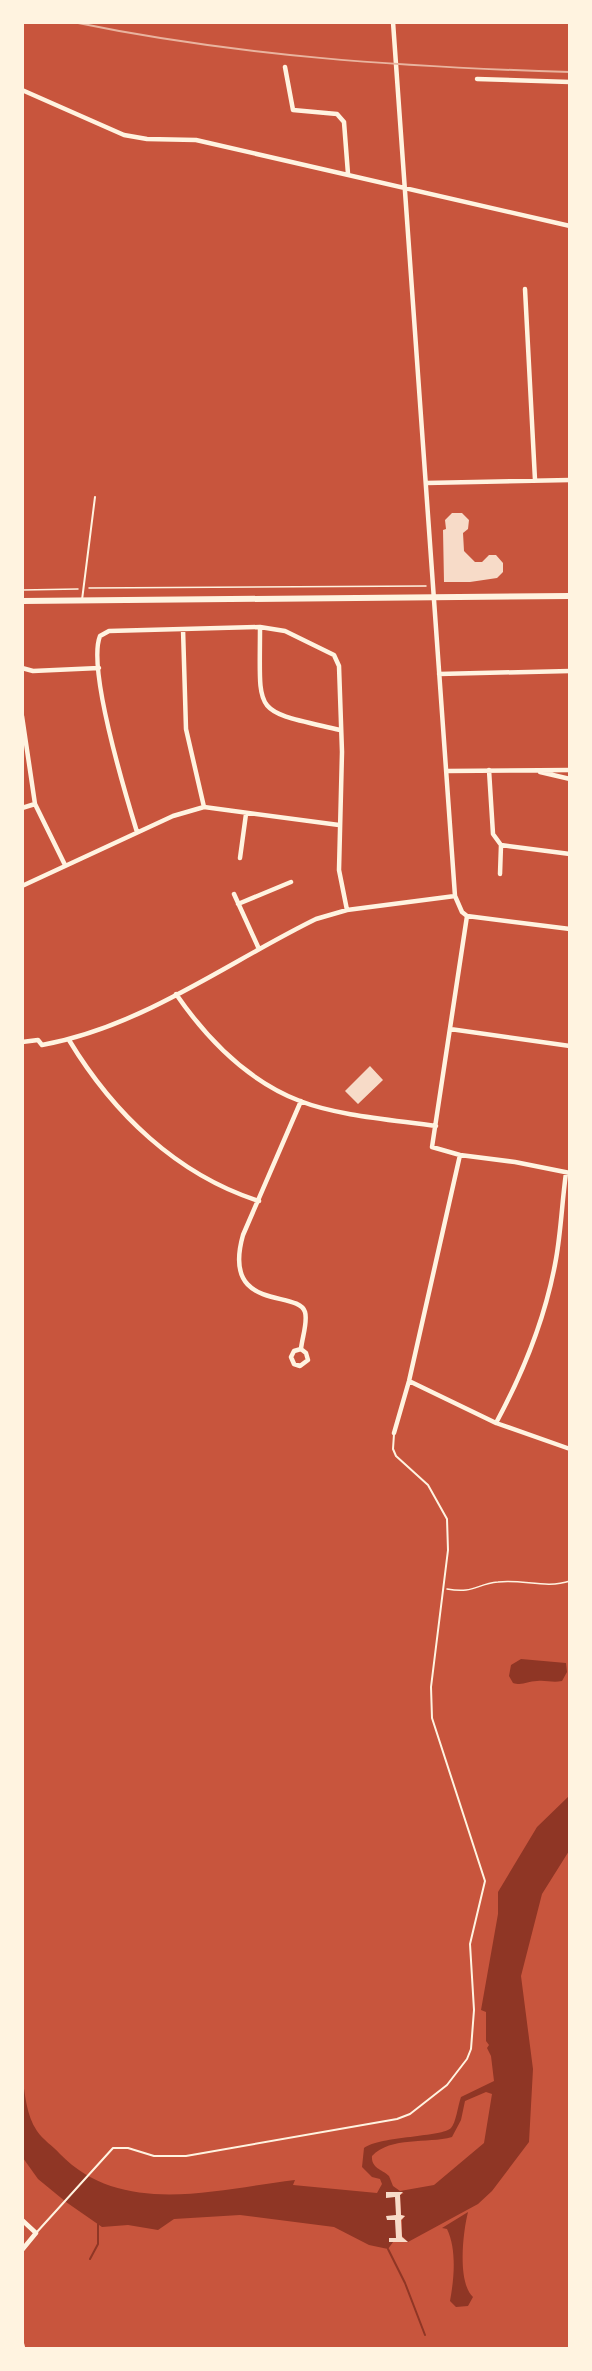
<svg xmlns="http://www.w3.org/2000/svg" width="592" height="2371" font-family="'Titillium Web',sans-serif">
  <rect width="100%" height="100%" fill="#c8553d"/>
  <path fill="#8f3625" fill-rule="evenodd" d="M521,1659L566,1663L567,1672L562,1681C552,1683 547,1680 537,1681C527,1681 523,1686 513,1683L509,1676L511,1665Z
    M569,1796V1851L542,1894L521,1976L533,2069L529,2142L492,2191L478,2204L408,2242L402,2236V2220L405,2216L401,2215L400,2195L404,2193L396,2192V2238L388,2249L369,2245L334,2227L240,2215L174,2219L158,2230L128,2225L102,2227L66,2202L38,2179L23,2158L22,2074C25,2093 26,2115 37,2131C43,2140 53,2146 60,2154C122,2218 217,2189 295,2180L293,2185L377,2193L382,2184L380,2179L372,2177L362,2167L364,2148C380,2136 443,2137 451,2128C456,2123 458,2105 461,2097L494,2081L491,2056L487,2048L489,2045L486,2041V2012L481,2010L498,1914V1892L537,1827ZM486,2092L492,2094L484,2143L434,2185L400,2191L393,2186L389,2176C381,2169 371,2168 372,2156C391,2136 427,2144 452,2137L461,2120L465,2101Z
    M468,2212C463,2232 457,2282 473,2297L468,2306L456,2307L450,2301C454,2279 457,2250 447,2229L442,2228Z"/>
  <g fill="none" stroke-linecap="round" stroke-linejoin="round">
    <path stroke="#8f3625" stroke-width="2" d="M388,2249L405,2283L425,2335
      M90,2259L98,2244V2224"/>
  </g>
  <path fill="#f7dbc8" d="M452,513H462L469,520L468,529L463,533L464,551L475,562H482L489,555H496L503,563V572L497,578L470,582H444L443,530L446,529L445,520Z
    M370,1066L383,1080L358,1104L345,1091Z
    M386,2192H403L400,2195L401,2215L405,2216L401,2220L402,2237L408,2242H389V2238H396L395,2220H387L386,2216L396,2215L395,2197L386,2198Z"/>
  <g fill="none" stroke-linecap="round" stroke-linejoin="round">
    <path stroke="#fff3e0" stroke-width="1.5" d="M89,588L426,586
      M22,590L78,589
      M447,1589C474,1594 476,1584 498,1582C523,1579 546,1589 570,1581"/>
    <path stroke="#fff3e0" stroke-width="2" d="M82,600L95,497
      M36,2233L113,2148H128L154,2156H186L397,2119L410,2114L447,2085L467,2059L471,2049L474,2010L470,1944L485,1881L432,1718L431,1687L448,1550L447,1519L428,1485L396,1456L393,1449L394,1434"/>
    <path stroke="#fff3e0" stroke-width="4.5" d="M393,22L455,896L462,912L467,916
      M285,67L293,110L337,114L344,122L348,174
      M477,79L570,82
      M22,90L124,135L147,139L196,140L570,226
      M525,289L535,480
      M426,483L570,480
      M260,627C260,718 251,709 340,730
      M183,629L186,729L204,807
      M22,668L33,671L99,668
      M439,674L570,671
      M22,716L35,804L65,865
      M489,770L493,834L501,845L570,854
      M447,771L570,770
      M540,772L570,779
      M22,808L35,804
      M137,832C126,796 87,668 100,636L109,631L260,627L285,631L334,655L339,666L342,752L339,870L347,910
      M240,858L246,814
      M500,874L501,845
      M22,886L173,816L204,807L339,825
      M234,894L259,949
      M238,904L291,882
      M467,916L432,1147L460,1155L515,1162L570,1173
      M467,916L570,929
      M176,994C207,1039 248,1081 300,1101C338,1116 395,1120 436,1126
      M450,1029L570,1046
      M69,1040C113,1113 177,1175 259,1201
      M22,1042L38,1040L42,1045C142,1027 226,963 316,919L347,910L455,896
      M301,1349L306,1353L308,1360L300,1366L294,1364L291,1357L294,1351L301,1349C302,1338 308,1322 305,1312C298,1289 221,1313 243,1235L301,1101
      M409,1381L496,1423L570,1449
      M496,1423C523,1373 546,1316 556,1259C561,1231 562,1202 566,1173
      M394,1433L409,1381L460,1155
      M22,2220L36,2233L22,2250
      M22,2344L23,2348"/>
    <path stroke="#fff3e0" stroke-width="6" d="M22,601L570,596"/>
    <path stroke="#e9b49f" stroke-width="2" d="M73,22C237,56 402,67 570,72"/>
  </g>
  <rect width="592" height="2371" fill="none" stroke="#fff3e0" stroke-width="48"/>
</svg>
